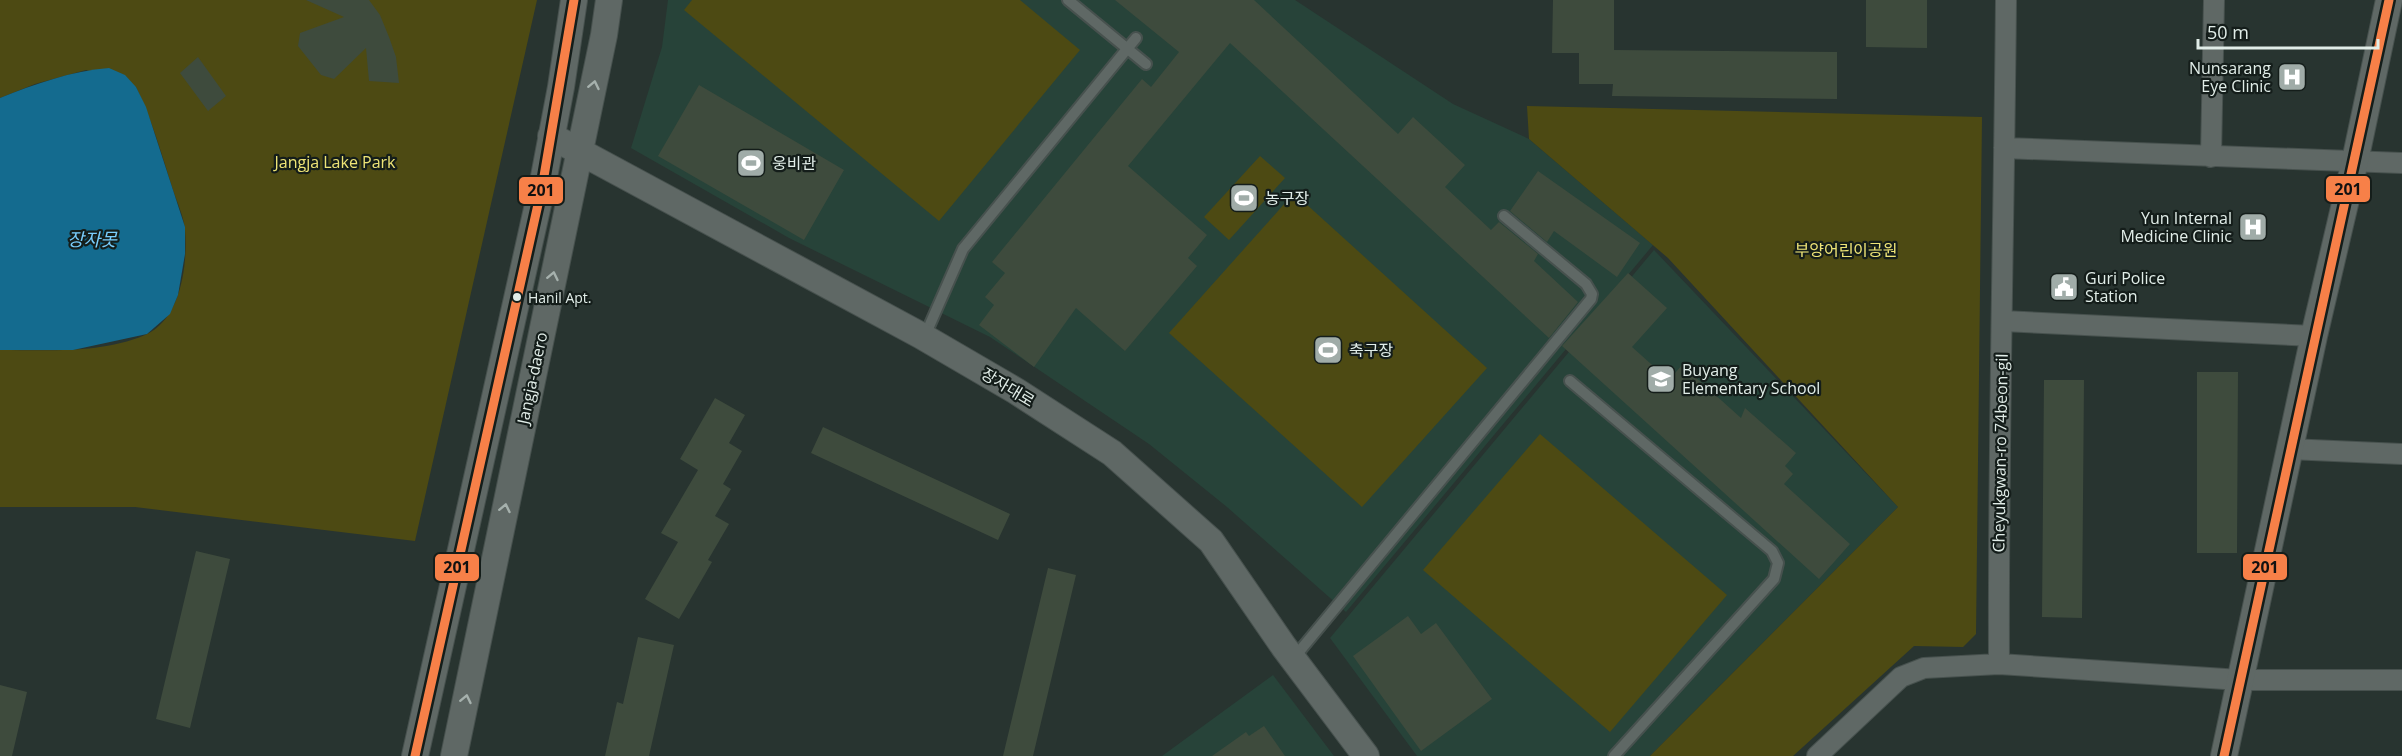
<svg xmlns="http://www.w3.org/2000/svg" width="2402" height="756" font-family="'Open Sans','Noto Sans KR',sans-serif">
  <rect width="100%" height="100%" fill="#283430"/>
  <path fill="#274339" d="M668,0H1295L1453,104L1529,139L1653,245L1346,612L1227,507L1149,444L990,337L789,238L631,148L662,47Z
    M1654,250L1898,507L1650,756H1417L1330,638Z
    M1273,675L1334,756H1162Z"/>
  <path fill="#4d4a13" d="M0,0H537L415,541L135,507H0V350C47,350 100,354 145,335C181,320 188,264 185,230C184,217 177,202 173,190C162,155 152,120 136,87L86,70L35,84L0,98Z
    M692,0H1020L1080,50L939,221L684,10Z
    M1527,106L1982,117L1976,634L1963,647L1914,646L1793,756H1650L1898,507L1668,258L1529,139Z
    M1260,156L1285,178L1229,240L1204,217Z
    M1294,193L1487,368L1362,507L1169,333Z
    M1540,434L1727,595L1610,732L1423,570Z"/>
  <path fill="#146b8f" d="M109,68L125,75L136,87L146,107L185,227V254L178,295L170,314L147,334L73,350H0V98C35,84 71,71 109,68Z"/>
  <path fill="#3e4b3d" d="M306,0H369L380,15L389,37L396,57L399,83L369,81L366,48L334,79L321,75L298,46L300,33L344,17Z
    M1115,0H1254L1398,134L1413,117L1465,165L1445,187L1491,230L1499,222L1538,254L1534,261L1578,302L1549,338L1230,43L1128,166L1207,235L1188,258L1197,266L1125,351L1076,308L1034,367L979,325L994,305L985,297L1005,273L992,262L1142,79L1151,87L1179,52Z
    M1553,0H1614V50L1837,52V99L1612,96L1613,84H1579V53H1552Z
    M1866,0H1927V48L1866,47Z
    M198,57L226,96L208,111L180,73Z
    M699,85L844,170L804,240L658,156Z
    M1538,171L1640,243L1617,277L1554,231L1547,242L1510,211Z
    M1628,273L1667,308L1632,347L1669,380L1682,365L1741,418L1745,408L1796,453L1785,466L1793,474L1784,484L1850,544L1819,579L1562,346Z
    M2197,372H2238L2237,553H2197Z
    M2044,380H2084L2082,618L2042,617Z
    M715,398L745,415L729,443L742,451L723,484L731,489L715,516L729,524L708,560L712,562L679,619L645,599L678,542L661,533L698,470L680,459Z
    M823,427L1010,514L998,540L811,453Z
    M196,551L230,559L190,728L156,719Z
    M1048,568L1076,575L1033,756H1003Z
    M1408,616L1421,634L1436,623L1492,699L1421,751L1353,656Z
    M638,637L674,645L649,756H605L617,702L623,704Z
    M0,685L27,692L12,756H0Z
    M1264,726L1285,756H1212L1246,732L1249,736Z"/>
  <g fill="none" stroke-linecap="round" stroke-linejoin="round">
    <g stroke="#47514e" stroke-width="14">
      <path id="service" d="M1068,0L1146,64
        M924,338L963,249L1136,38
        M1570,381L1772,551L1778,563L1774,579L1614,756
        M1293,659L1591,299L1592,294L1586,284L1504,216"/>
    </g>
    <g stroke="#47514e" stroke-width="22">
      <path id="minor" d="M2006,0C2004,221 1998,443 1999,664L2240,680H2402
        M2004,148L2402,163
        M2211,157L2214,0
        M2003,321L2314,336
        M2289,449L2402,454
        M1817,756L1901,677L1924,668L1999,664"/>
    </g>
    <g stroke="#47514e" stroke-width="28">
      <path id="tertiary" d="M551,136L920,335L1016,391L1112,453L1211,541L1284,647L1366,756
        M415,756L543,182L561,87L574,0
        M454,756L604,35L609,0
        M2224,756L2314,336L2355,161L2389,0"/>
    </g>
    <use href="#service" stroke="#5f6865" stroke-width="10"/>
    <use href="#minor" stroke="#5f6865" stroke-width="20"/>
    <use href="#tertiary" stroke="#5f6865" stroke-width="26"/>
    <g stroke="#141d1a" stroke-width="14">
      <path id="bus-1" d="M415,756L543,182L574,0
        M2224,756L2389,0"/>
    </g>
    <use href="#bus-1" stroke="#f78048" stroke-width="9"/>
  </g>
  <defs><path id="oneway-chevron" d="M-2-3.5L2.5 0L-2 3.5" fill="none" stroke-width="1.6" stroke-linecap="round" stroke-linejoin="round" transform="scale(1.5)"/></defs>
  <g stroke="#a6b1ad">
    <use href="#oneway-chevron" transform="translate(594 85) rotate(-78)"/>
    <use href="#oneway-chevron" transform="translate(553 276) rotate(-78)"/>
    <use href="#oneway-chevron" transform="translate(505 508) rotate(-78)"/>
    <use href="#oneway-chevron" transform="translate(466 699) rotate(-78)"/>
  </g>
  <defs>
    <g id="hospital-square" transform="scale(1.5)"><rect x="-9" y="-9" width="18" height="18" rx="4" fill="#a0aca8" stroke="#141d1a"/><path d="M-5-5h3v3.5h4V-5h3V5h-3V1.5h-4V5h-3Z" fill="#fff"/></g>
    <g id="stadium-square" transform="scale(1.5)"><rect x="-9" y="-9" width="18" height="18" rx="4" fill="#a0aca8" stroke="#141d1a"/><path d="M0-5a6.5 5 0 1 0 0 10a6.5 5 0 1 0 0-10ZM-3.5-1.8h7v3.6h-7Z" fill="#fff"/></g>
    <g id="civic-square" transform="scale(1.5)"><rect x="-9" y="-9" width="18" height="18" rx="4" fill="#a0aca8" stroke="#141d1a"/><path d="M-.6-6.5H3V-4.5H.6V-3L4-1V1h2V6H-6V1h2V-1L-.6-3ZM-1.2 2.5V6h2.4V2.5Z" fill="#fff"/></g>
    <g id="school-square" transform="scale(1.5)"><rect x="-9" y="-9" width="18" height="18" rx="4" fill="#a0aca8" stroke="#141d1a"/><path d="M0-5L7-2L0 1L-7-2ZM-4 1L0 2.5L4 1V4Q0 6-4 4Z" fill="#fff"/></g>
  </defs>
  <g fill-rule="evenodd">
    <use href="#hospital-square" x="2292" y="77"/>
    <use href="#stadium-square" x="751" y="163"/>
    <use href="#stadium-square" x="1244" y="198"/>
    <use href="#hospital-square" x="2253" y="227"/>
    <use href="#civic-square" x="2064" y="287"/>
    <use href="#stadium-square" x="1328" y="350"/>
    <use href="#school-square" x="1661" y="379"/>
  </g>
  <circle fill="#e1ede8" stroke="#141d1a" stroke-width="2" cx="517" cy="297" r="5"/>
  <g text-anchor="middle" dominant-baseline="central" stroke-width="4.5" stroke-linejoin="round" paint-order="stroke">
    <g font-size="14" fill="#e1ede8" stroke="#141d1a" text-anchor="start">
      <text x="528" y="297">Hanil Apt.</text>
    </g>
    <g font-size="16" fill="#e1ede8" stroke="#141d1a" text-anchor="start">
      <text x="2271" y="68" text-anchor="end">Nunsarang<tspan x="2271" dy="18">Eye Clinic</tspan></text>
      <text x="772" y="163">웅비관</text>
      <text x="1265" y="198">농구장</text>
      <text x="2232" y="218" text-anchor="end">Yun Internal<tspan x="2232" dy="18">Medicine Clinic</tspan></text>
      <text x="2085" y="278">Guri Police<tspan x="2085" dy="18">Station</tspan></text>
      <text x="1349" y="350">축구장</text>
      <text x="1682" y="370">Buyang<tspan x="1682" dy="18">Elementary School</tspan></text>
    </g>
    <g font-size="16" fill="#eee476" stroke="#141d1a">
      <text x="335" y="162">Jangja Lake Park</text>
      <text x="1846" y="250">부양어린이공원</text>
    </g>
    <g font-size="16" fill="#e1ede8" stroke="#141d1a">
      <text transform="translate(532 378) rotate(-78)">Jangja-daero</text>
      <text transform="translate(1008 387) rotate(31)">장자대로</text>
      <text transform="translate(2000 453) rotate(-89)">Cheyukgwan-ro 74beon-gil</text>
    </g>
    <g font-size="18" font-style="italic" fill="#79cefd" stroke="#141d1a">
      <text x="92" y="239">장자못</text>
    </g>
  </g>
  <g stroke="#141d1a" stroke-width="2">
    <rect x="2325" y="175" width="46" height="28" rx="6" fill="#f78048"/>
    <rect x="518" y="176" width="46" height="29" rx="6" fill="#f78048"/>
    <rect x="2242" y="553" width="46" height="28" rx="6" fill="#f78048"/>
    <rect x="434" y="553" width="46" height="29" rx="6" fill="#f78048"/>
  </g>
  <g font-size="16" text-anchor="middle" font-weight="bold" fill="#111">
    <text x="2348" y="195">201</text>
    <text x="541" y="196">201</text>
    <text x="2265" y="573">201</text>
    <text x="457" y="573">201</text>
  </g>
  <path d="M2198 39v9h180v-9" fill="none" stroke="#e1ede8" stroke-width="3"/>
  <text x="2207" y="39" font-size="18" fill="#e1ede8" stroke="#141d1a" stroke-width="4.5" paint-order="stroke">50 m</text>
</svg>
